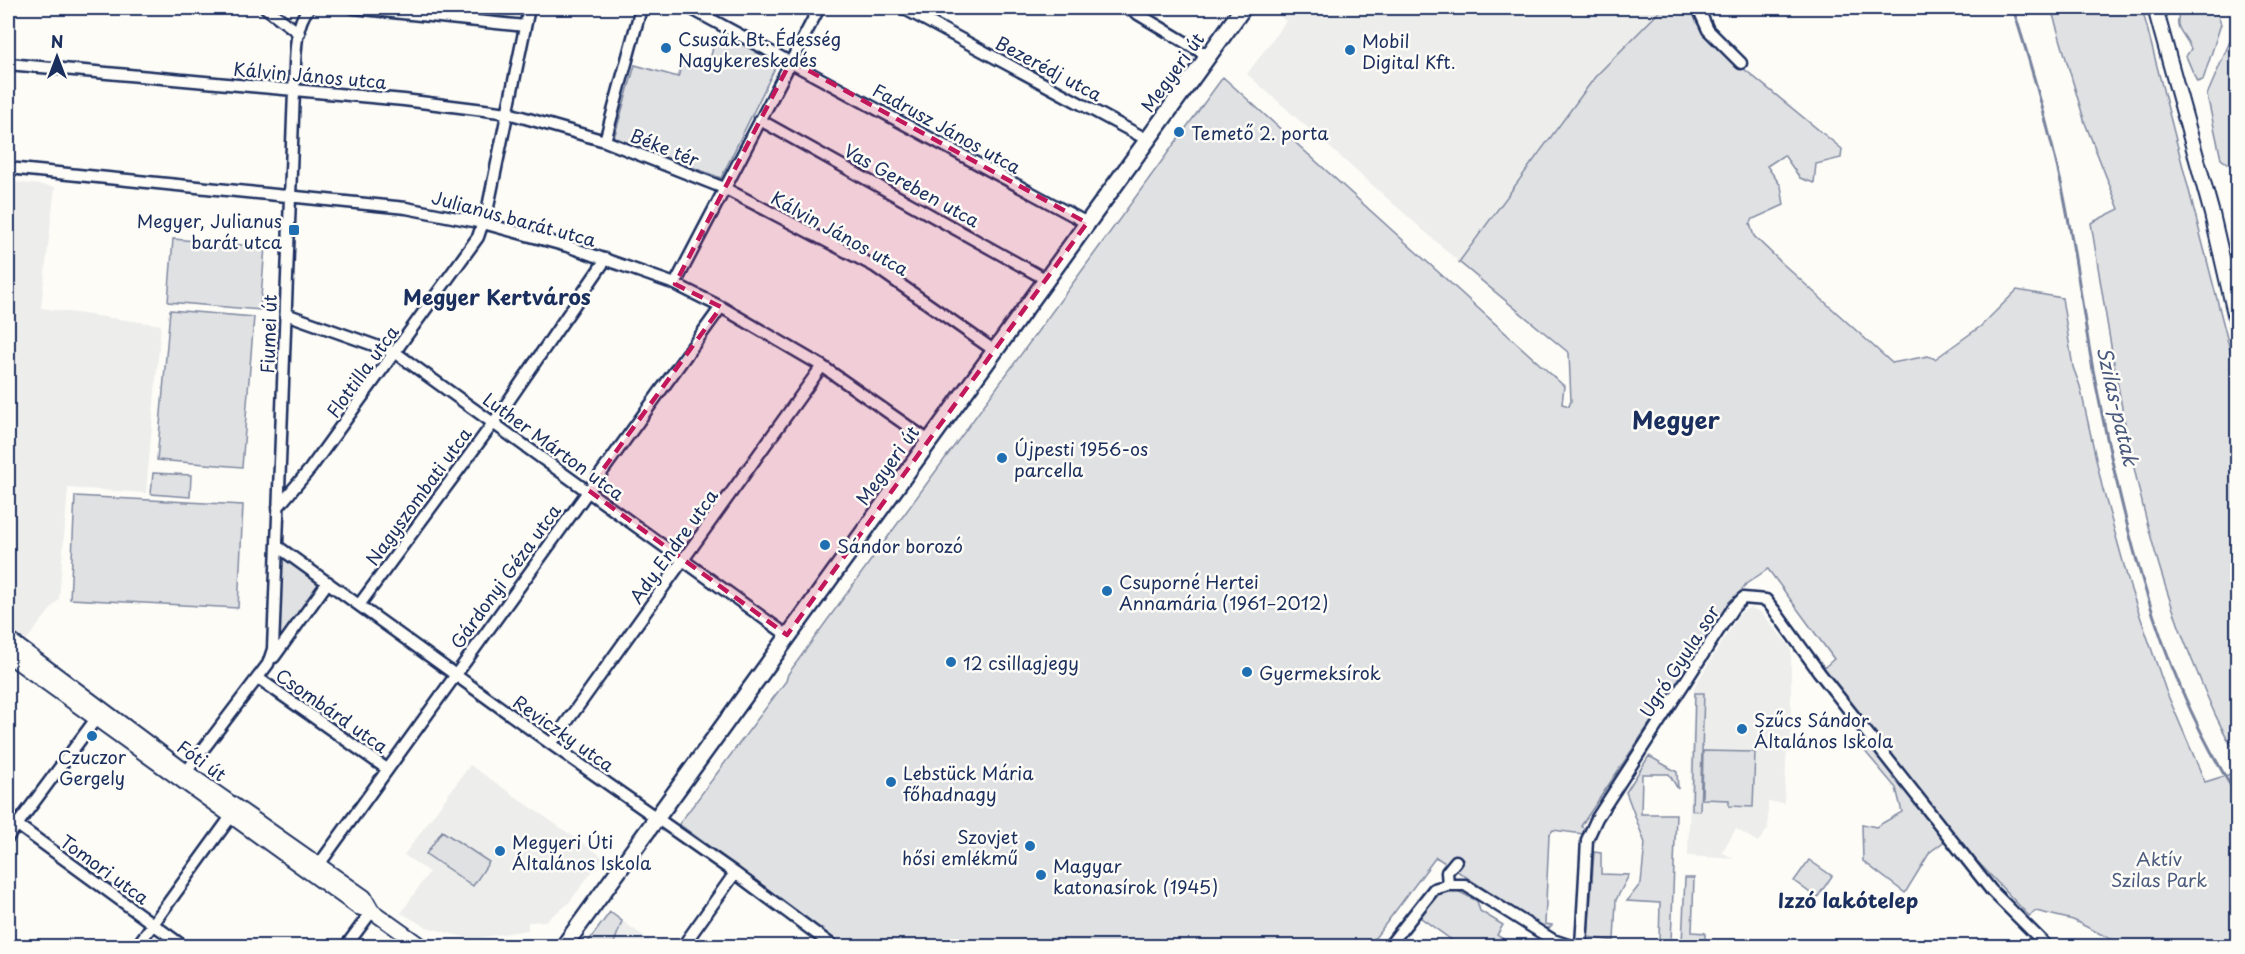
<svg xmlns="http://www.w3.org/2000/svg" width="2245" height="954" font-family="'Playpen Sans',sans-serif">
  <rect width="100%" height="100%" fill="#fdfcf7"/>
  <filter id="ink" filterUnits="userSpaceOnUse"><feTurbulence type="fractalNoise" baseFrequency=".0167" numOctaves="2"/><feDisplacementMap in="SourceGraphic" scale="12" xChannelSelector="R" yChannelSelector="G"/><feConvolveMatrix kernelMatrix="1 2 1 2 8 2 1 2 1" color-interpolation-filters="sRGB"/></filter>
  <g filter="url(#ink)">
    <path fill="#edeeec" d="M1269,8H1663L1595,77L1459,262L1247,74L1286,21Z
      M8,181L55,187L41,308L161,325L146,493L68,488L59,599L9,662Z
      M1750,608L1761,612L1791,648V737L1787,750L1784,803L1768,802V829L1758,842L1736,829L1722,852L1734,859L1688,856L1694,687L1741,612Z
      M470,765L603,857L568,904L545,921L528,922V930L471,939L426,927L401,913L429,872L404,855Z
      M622,921L658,946H613Z"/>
    <path fill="#e0e1e3" stroke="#7e88a0" stroke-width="1.5" d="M1663,8H1693C1692,22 1707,36 1716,46L1842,149L1841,158L1816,164L1814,183L1800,178L1784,155L1767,166L1781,186L1784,205L1753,219L1750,224L1754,236L1783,264L1892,363L1928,356L1935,359L1981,326L2017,290L2062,298L2073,367L2080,386L2102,486L2130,587L2166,691L2205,782L2237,772V946H2124L2073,920L2036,911L2029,916L1978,862L1949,838L1930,852L1905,893L1863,861L1862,824L1876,827L1902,812L1896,788L1863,749L1871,738L1819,672L1834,659L1768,569L1746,584L1713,629L1581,826L1586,830L1583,834L1553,830L1549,835L1545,924L1552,925L1549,928L1545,929L1436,857L1369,946H844L679,824L786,681L788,674L1223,77L1564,386L1562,404L1569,406L1571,401L1569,353L1459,262L1595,77Z
      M2051,8H2142L2227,338L2238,383L2237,754C2218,726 2205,691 2192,660C2135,521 2115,371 2091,223L2119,209L2085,123Z
      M2181,8H2215L2221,24L2203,80L2197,82L2186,56L2191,49C2184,30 2172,31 2181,8Z
      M2237,25V170L2221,159L2207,95Z
      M729,37L777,64L721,178L614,138L635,65L678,77L684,58L709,64L715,39L726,42Z
      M173,239L265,247L260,310L168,302Z
      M170,310L254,317L242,467L157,460Z
      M153,473L191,475L190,497L151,494Z
      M75,496L243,505L238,608L70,599Z
      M277,546L328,582L286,640L275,639Z
      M1695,693H1704L1700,811L1692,810Z
      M1703,751L1755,752L1753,807L1729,806V800L1702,799Z
      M1649,756L1677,772L1678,789L1669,774H1642L1641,814H1676L1671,942H1659L1660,903L1627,901L1641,883L1645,843L1626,792Z
      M442,831L489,862L473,886L426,854Z
      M1594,852L1601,853V874L1629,875L1616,900L1614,941L1588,937Z
      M1809,860L1832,876L1817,898L1794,881Z
      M1685,878H1694L1692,932L1705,933V943H1682Z
      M1454,889L1477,901L1480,911L1503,925L1497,935L1503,939L1498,946H1460L1417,915L1433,896Z
      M610,912L622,921L613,946H585Z"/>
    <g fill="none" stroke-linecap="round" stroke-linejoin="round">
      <path stroke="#76819c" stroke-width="3" d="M2013,8C2032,67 2048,126 2062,187C2075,247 2082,309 2093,370C2122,515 2156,671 2238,797"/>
      <g stroke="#1b2f5e" stroke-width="15">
        <path id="minor" d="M266,8L299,33
          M354,8L525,26
          M690,8L1087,223
          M903,8L1148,140
          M1128,8L1208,56
          M1698,8L1708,30L1741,63
          M8,64L404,100L508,113L605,141L724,188L874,266L995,351
          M760,120L1047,280
          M605,141L641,8
          M8,168L406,208L483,223L567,246L675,284L721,307L822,366L929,441
          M675,284L819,8
          M286,314L396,353L787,635
          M278,507L310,469L478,237L488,207L529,8
          M277,546L551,744L735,873L833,946
          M359,605L494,422L606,259
          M274,657L328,582
          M258,678L387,769
          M551,744L822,366
          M186,772L268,664L273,649L294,91C296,66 292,27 309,8
          M8,818L183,946
          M8,837L101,712
          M318,866L721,307
          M1448,885L1447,872L1456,861
          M137,946L235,811
          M346,946L372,911
          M683,946L735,873
          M1389,946L1434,889L1448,885H1465L1553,940L1571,946
          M1581,946L1587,840L1597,818L1733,608L1743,598L1766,600L1774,610L1819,672L1991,890L2047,946"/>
      </g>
      <g stroke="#1b2f5e" stroke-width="18">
        <path id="tertiary" d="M2155,8L2212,214L2238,327
          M8,639L186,772L364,897L372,911
          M8,655L358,907L372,911L421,946"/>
      </g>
      <g stroke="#1b2f5e" stroke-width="20">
        <path id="secondary" d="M564,946L1243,8"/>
      </g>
      <use href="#minor" stroke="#fdfcf7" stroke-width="10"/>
      <use href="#tertiary" stroke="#fdfcf7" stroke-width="14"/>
      <use href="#secondary" stroke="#fdfcf7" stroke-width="15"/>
    </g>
  </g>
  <path fill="#c2185b" fill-opacity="0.2" stroke="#c2185b" stroke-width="4.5" stroke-dasharray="12 8" stroke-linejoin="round" d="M791,61L1087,223L787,635L588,490L721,307L675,284Z"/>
  <g fill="#1f6fb2" stroke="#fdfcf7" stroke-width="2">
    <circle cx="666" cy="48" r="6"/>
    <circle cx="1350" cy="50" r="6"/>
    <circle cx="1179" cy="132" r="6"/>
    <rect x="288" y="224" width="12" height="12" rx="3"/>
    <circle cx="1002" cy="458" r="6"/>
    <circle cx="825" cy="545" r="6"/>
    <circle cx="1107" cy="591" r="6"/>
    <circle cx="951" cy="662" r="6"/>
    <circle cx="1247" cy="672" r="6"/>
    <circle cx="1742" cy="729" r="6"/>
    <circle cx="92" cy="736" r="6"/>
    <circle cx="891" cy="782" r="6"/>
    <circle cx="1030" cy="846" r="6"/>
    <circle cx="500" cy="851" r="6"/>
    <circle cx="1041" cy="875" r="6"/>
  </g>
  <g text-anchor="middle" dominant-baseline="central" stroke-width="5" stroke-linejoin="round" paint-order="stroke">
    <g font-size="18" fill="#1b2f5e" stroke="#fdfcf7" text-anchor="start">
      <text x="678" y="38">Csusák Bt. Édesség<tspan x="678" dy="21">Nagykereskedés</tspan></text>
      <text x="1362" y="40">Mobil<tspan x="1362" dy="21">Digital Kft.</tspan></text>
      <text x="1191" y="132">Temető 2. porta</text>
      <text x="282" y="220" text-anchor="end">Megyer, Julianus<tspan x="282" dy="21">barát utca</tspan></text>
      <text x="1014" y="448">Újpesti 1956-os<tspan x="1014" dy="21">parcella</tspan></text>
      <text x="837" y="545">Sándor borozó</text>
      <text x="1119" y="581">Csuporné Hertei<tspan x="1119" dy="21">Annamária (1961–2012)</tspan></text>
      <text x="963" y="662">12 csillagjegy</text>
      <text x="1259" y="672">Gyermeksírok</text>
      <text x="1754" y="719">Szűcs Sándor<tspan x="1754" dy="21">Általános Iskola</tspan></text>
      <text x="92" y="756" text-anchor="middle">Czuczor<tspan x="92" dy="21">Gergely</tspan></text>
      <text x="903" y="772">Lebstück Mária<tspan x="903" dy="21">főhadnagy</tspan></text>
      <text x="1018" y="836" text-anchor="end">Szovjet<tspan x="1018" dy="21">hősi emlékmű</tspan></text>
      <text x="512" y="841">Megyeri Úti<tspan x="512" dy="21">Általános Iskola</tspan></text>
      <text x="1053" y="865">Magyar<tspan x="1053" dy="21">katonasírok (1945)</tspan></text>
    </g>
    <g font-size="18" fill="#1b2f5e" stroke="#fdfcf7">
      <text transform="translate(1049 68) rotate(28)">Bezerédj utca</text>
      <text transform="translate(1172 72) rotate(-54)">Megyeri út</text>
      <text transform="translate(310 75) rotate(5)">Kálvin János utca</text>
      <text transform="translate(947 128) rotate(29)">Fadrusz János utca</text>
      <text transform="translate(665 147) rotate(22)">Béke tér</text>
      <text transform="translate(912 185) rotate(29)">Vas Gereben utca</text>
      <text transform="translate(514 218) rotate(15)">Julianus barát utca</text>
      <text transform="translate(840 233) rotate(29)">Kálvin János utca</text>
      <text transform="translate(268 334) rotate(-88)">Fiumei út</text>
      <text transform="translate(362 371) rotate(-54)">Flottilla utca</text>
      <text transform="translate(554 446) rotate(36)">Luther Márton utca</text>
      <text transform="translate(887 465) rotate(-54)">Megyeri út</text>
      <text transform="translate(418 496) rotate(-54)">Nagyszombati utca</text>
      <text transform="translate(673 546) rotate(-54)">Ady Endre utca</text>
      <text transform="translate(505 576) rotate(-54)">Gárdonyi Géza utca</text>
      <text transform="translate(1679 661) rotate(-57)">Ugró Gyula sor</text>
      <text transform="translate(332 710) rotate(35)">Csombárd utca</text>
      <text transform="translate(564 733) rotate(35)">Reviczky utca</text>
      <text transform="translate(202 760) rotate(36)">Fóti út</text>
      <text transform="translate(105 869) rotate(36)">Tomori utca</text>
    </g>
    <g font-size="18" fill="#4c5c7f" stroke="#fdfcf7">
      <text x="2159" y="858">Aktív<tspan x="2159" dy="21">Szilas Park</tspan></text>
    </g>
    <g font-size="20" font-style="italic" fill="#49587d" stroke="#fdfcf7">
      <text transform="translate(2118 406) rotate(77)">Szilas-patak</text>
    </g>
    <g font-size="20" font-weight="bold" fill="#1b2f5e" stroke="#fdfcf7">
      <text x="1848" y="900">Izzó lakótelep</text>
    </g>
    <g font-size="21" font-weight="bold" fill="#1b2f5e" stroke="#fdfcf7">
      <text x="497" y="296">Megyer Kertváros</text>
    </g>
    <g font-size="24" font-weight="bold" fill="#1b2f5e" stroke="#fdfcf7">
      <text x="1676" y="419">Megyer</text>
    </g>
  </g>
  <rect width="2245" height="954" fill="none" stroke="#fdfcf7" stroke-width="30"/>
  <rect x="15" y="15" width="2215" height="924" fill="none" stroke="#1b2f5e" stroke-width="2" filter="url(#ink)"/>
  <g transform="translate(57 57)" stroke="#fdfcf7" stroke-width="4.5" paint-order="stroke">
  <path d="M0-4.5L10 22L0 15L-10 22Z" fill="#1b2f5e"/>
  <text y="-9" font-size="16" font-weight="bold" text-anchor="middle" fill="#1b2f5e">N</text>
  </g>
</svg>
